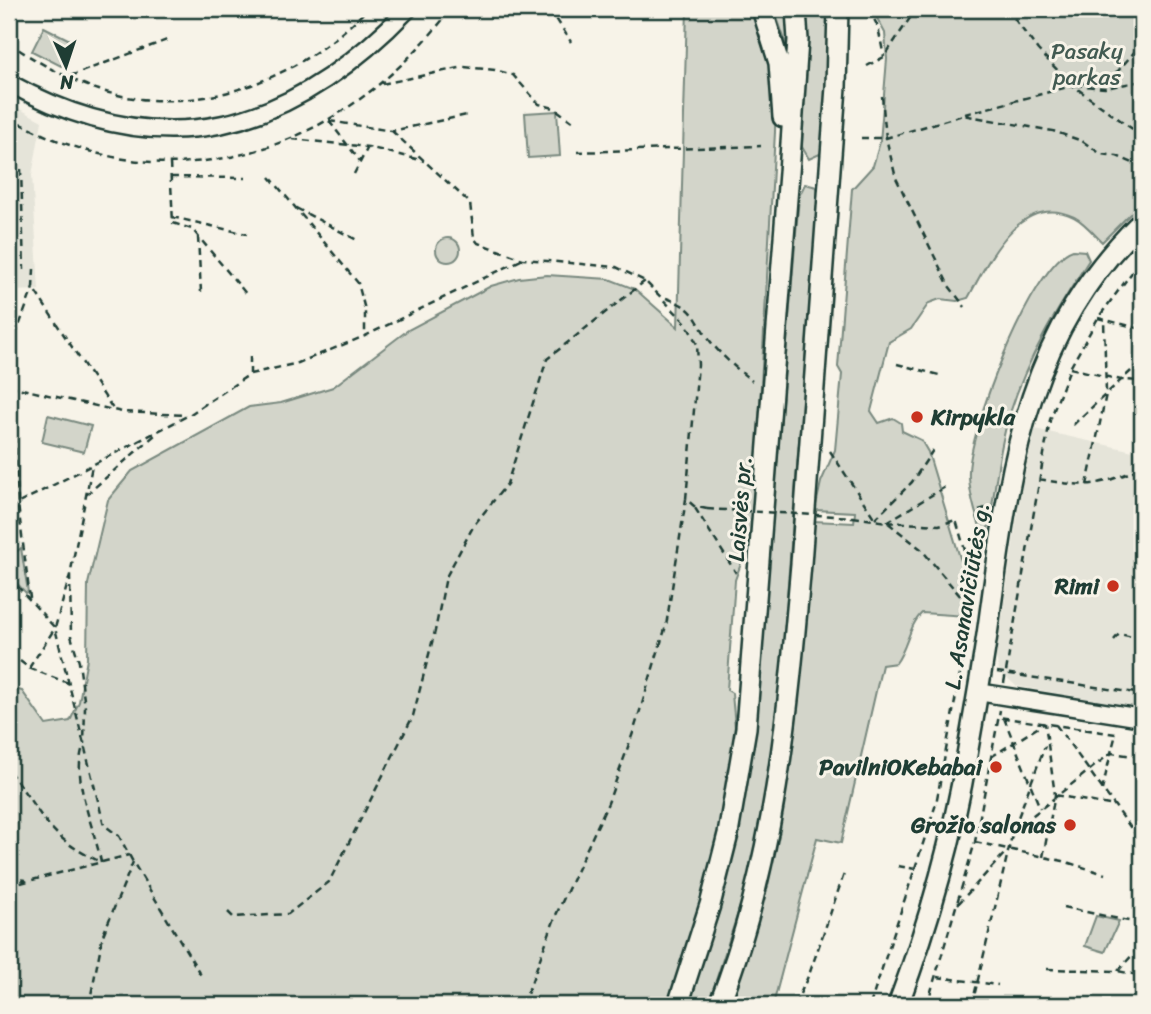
<svg xmlns="http://www.w3.org/2000/svg" width="1151" height="1014" font-family="Sriracha,sans-serif">
  <rect width="100%" height="100%" fill="#f7f3e8"/>
  <filter id="ink" filterUnits="userSpaceOnUse"><feTurbulence type="fractalNoise" baseFrequency=".0143" numOctaves="2"/><feDisplacementMap in="SourceGraphic" scale="14" xChannelSelector="R" yChannelSelector="G"/><feConvolveMatrix kernelMatrix="1 2 1 2 8 2 1 2 1" color-interpolation-filters="sRGB"/></filter>
  <g filter="url(#ink)">
    <path fill="#e5e4d9" d="M9,103L42,121L32,175L39,290L13,291L14,324H9Z
      M1035,429L1142,453V708L1016,686L999,670L996,656L1022,485Z"/>
    <path fill="#d3d5ca" stroke="#79897f" stroke-width="2" d="M687,9H756L776,88L775,132L753,531L735,580L727,690L732,693C733,709 736,726 735,741C726,830 697,922 667,1005H9V688L22,691L46,725L70,721L79,702L87,659L88,584L108,500L132,471L249,407L281,403L333,387L408,330L491,286L519,278L547,275L609,279L635,289L678,327Z
      M774,9H787V46Z
      M807,9H830L831,50L822,153L809,159L802,147Z
      M872,9H1142V202L1102,242C1094,234 1084,222 1074,217C1020,191 988,262 968,298L957,301L940,299L929,303L911,329L889,342L871,411L879,423L893,418L901,423L902,431L921,440L928,452L967,581L966,616L922,613C909,625 907,649 896,663L882,665L841,843L817,838L773,1005H729C790,851 800,684 814,521L854,523L855,512L815,510L821,482L835,450L842,374L838,367L852,189L873,166L880,142L887,59L885,33Z
      M44,27L74,42L61,66L32,51Z
      M557,111L560,156L528,158L525,113Z
      M805,184L817,187L818,195L775,752L746,888L708,1005H687L719,912L754,745L799,196Z
      M436 250a12 12 0 1 1 24 0a12 12 0 1 1-24 0Z
      M1073,250L1085,251L1089,260C1057,310 1028,356 1010,413C997,454 995,498 986,540C978,525 970,496 969,478C966,435 1032,263 1073,250Z
      M48,415L91,426L84,452L42,442Z
      M21,548L28,592L26,593L9,575V558Z
      M1096,916L1119,921L1105,952L1085,946Z"/>
    <g fill="none" stroke-linecap="round" stroke-linejoin="round">
      <g stroke="#1f3d34" stroke-width="21">
        <path id="minor" d="M9,83C163,168 289,133 408,9
          M978,692L1142,718"/>
      </g>
      <g stroke="#1f3d34" stroke-width="24">
        <path id="major" d="M762,9L779,63L783,117
          M678,1005L710,905L728,834L746,728L789,173L798,40L796,9
          M719,1005C775,863 788,714 801,564C814,405 823,246 836,87L838,9
          M898,1005C928,925 953,839 967,755C975,708 984,660 990,613C1011,462 1026,334 1142,221"/>
      </g>
      <path stroke="#1f3d34" stroke-width="2.5" stroke-dasharray="7 5" stroke-linecap="butt" d="M550,9L571,42
        M869,9L878,27L884,57
        M1007,9L1038,50L1072,85L1142,136
        M9,11L15,9
        M9,43C35,61 69,80 99,90C195,121 301,79 367,9
        M867,66L884,57L916,9
        M70,76L167,40
        M382,84L464,67L495,70L513,75L539,104L554,108L576,124
        M1075,85L1105,88L1142,81
        M882,96L886,138L896,178L949,286L965,307
        M965,114L1106,77L1118,71L1142,43
        M9,117C172,211 342,153 451,9
        M329,121L392,131L467,115
        M329,121L360,161
        M392,131L470,203L474,238L478,243L523,259L616,267L645,281L686,323L697,344L698,365L686,499L694,506L707,509
        M861,138H886L963,115L1053,131L1082,141L1101,154L1117,156L1142,167
        M292,139L368,147L424,161
        M577,152L761,146
        M170,163L173,223L192,229L248,296
        M9,169H21L24,270
        M354,174L368,147
        M171,177L246,178
        M270,177L358,283L365,310V336
        M296,208L357,240
        M172,217L247,234
        M198,237L201,292
        M34,269L33,288L113,409
        M666,298C696,309 692,315 708,338C719,354 737,369 752,381
        M1098,318L1142,329
        M9,326L18,325
        M250,356V374
        M897,364L939,375
        M1070,368L1121,380L1142,381
        M9,386L122,412L185,415
        M1073,425L1106,394L1104,319
        M830,451L875,519
        M1039,479C1087,488 1098,487 1142,467
        M1087,485L1106,394L1142,361
        M86,495L155,435
        M9,508L189,415L250,374L298,363L365,336L523,259
        M695,508L736,573
        M979,510L989,507
        M853,517L887,522L921,549L971,609
        M875,519L912,482L933,450
        M887,522L945,487
        M70,575L71,636L79,662L85,707L84,744
        M9,577L55,628L104,825L119,836L133,862L202,977
        M30,598L18,505L11,348L33,288
        M1114,640L1119,634L1142,639
        M20,661L29,668L55,628L70,575L92,466
        M29,668L68,683
        M997,672L1142,694
        M1004,683L1050,420L1070,368L1098,318L1142,259
        M1136,693L1142,669
        M1004,718L1040,808
        M1056,725L1141,842
        M82,750C73,784 94,826 101,862
        M991,757L1045,723
        M9,771C43,814 47,838 101,862
        M1102,790L1111,753L1142,757
        M1055,795L1114,806
        M1014,828L1045,746
        M975,842L1063,861L1105,874
        M1043,857L1055,795L1045,723
        M898,866L915,869
        M9,878L26,880
        M9,886L129,855
        M958,904L1006,852
        M1063,907L1142,924
        M228,912L233,917L288,914L329,882L413,716L435,631L446,577L474,525L507,484L547,359L645,281
        M1047,969L1118,971L1142,976
        M1118,971L1142,944
        M937,977L998,985
        M89,1005L103,935L133,862
        M523,1005L556,915L608,803L634,730L666,626L686,499
        M795,1005L810,972L844,874
        M870,1005L936,804L972,609V574L956,520L939,525L887,522
        M927,1005L975,842L1000,710
        M972,1005L1013,831L1111,753L1116,734L999,717"/>
      <use href="#minor" stroke="#f7f3e8" stroke-width="16"/>
      <use href="#major" stroke="#f7f3e8" stroke-width="19"/>
      <path stroke="#1f3d34" stroke-width="2.5" stroke-dasharray="7 5" stroke-linecap="butt" d="M707,509L853,517"/>
    </g>
  </g>
  <g fill="#c8321e" stroke="#f7f3e8" stroke-width="2.5">
    <circle cx="917" cy="417" r="7"/>
    <circle cx="1113" cy="586" r="7"/>
    <circle cx="996" cy="767" r="7"/>
    <circle cx="1070" cy="825" r="7"/>
  </g>
  <g text-anchor="middle" dominant-baseline="central" stroke-width="6" stroke-linejoin="round" paint-order="stroke">
    <g font-size="23" fill="#435b52" stroke="#f7f3e8">
      <text x="1087" y="51">Pasakų<tspan x="1087" dy="26">parkas</tspan></text>
    </g>
    <g font-size="23" font-weight="bold" fill="#1f3d34" stroke="#f7f3e8" text-anchor="end">
      <text x="931" y="417" text-anchor="start">Kirpykla</text>
      <text x="1099" y="586">Rimi</text>
      <text x="982" y="767">PavilniOKebabai</text>
      <text x="1056" y="825">Grožio salonas</text>
    </g>
    <g font-size="23" fill="#1f3d34" stroke="#f7f3e8">
      <text transform="translate(740 509) rotate(-86)">Laisvės pr.</text>
      <text transform="translate(967 596) rotate(-81)">L. Asanavičiūtės g.</text>
    </g>
  </g>
  <rect width="1151" height="1014" fill="none" stroke="#f7f3e8" stroke-width="35"/>
  <rect x="18" y="18" width="1116" height="979" fill="none" stroke="#1f3d34" stroke-width="2.5" filter="url(#ink)"/>
  <g transform="translate(66 66) rotate(177)" stroke="#f7f3e8" stroke-width="5" paint-order="stroke">
  <path d="M0-5L12 26L0 18L-12 26Z" fill="#1f3d34"/>
  <text y="-10" font-size="19" font-weight="bold" text-anchor="middle" fill="#1f3d34">N</text>
  </g>
</svg>
